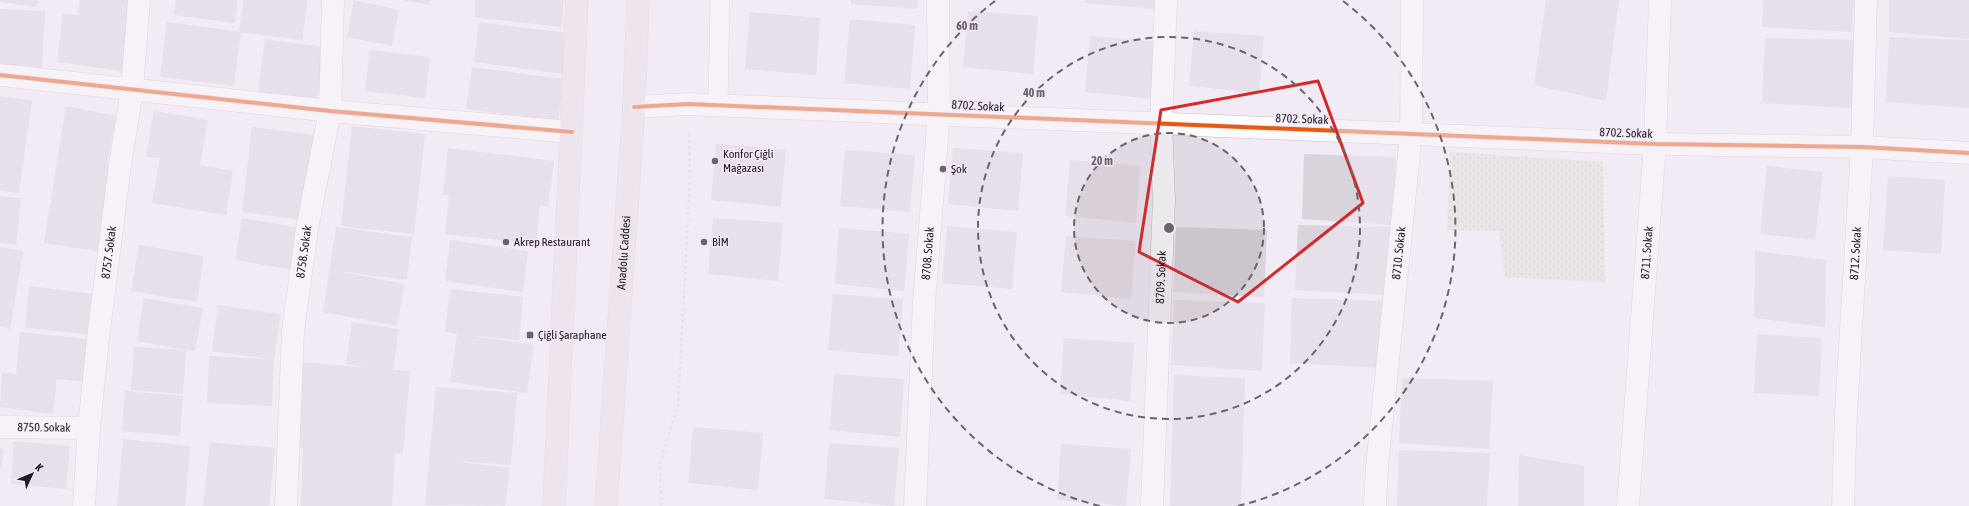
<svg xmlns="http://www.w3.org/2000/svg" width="1969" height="506" font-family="'Asap Condensed',sans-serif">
  <defs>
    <pattern id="grass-dots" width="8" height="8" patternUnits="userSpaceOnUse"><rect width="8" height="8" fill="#dde0d5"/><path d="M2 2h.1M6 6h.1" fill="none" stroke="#bdc0b7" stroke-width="1.8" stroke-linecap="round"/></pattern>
  </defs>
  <rect width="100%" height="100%" fill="#f2eaf4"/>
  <path fill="url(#grass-dots)" d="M1450,152L1603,162L1605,282L1505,277L1499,231L1447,230Z"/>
  <path fill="#d9d3db" d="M0,0H38L37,7L0,2Z
    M80,0H130L122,71L57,62L63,14L78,15Z
    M176,0H238L235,23L174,15Z
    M244,0H308L302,40L241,32L239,30Z
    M354,0L399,10L392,46L347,37Z
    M403,0H430L429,5Z
    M476,0H564L561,27L474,17Z
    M851,0H918L917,9L851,4Z
    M1085,0H1155V9L1084,3Z
    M1546,0H1619L1606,101L1534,85Z
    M1763,0H1854L1852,32L1762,27Z
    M1889,0H1969V39L1889,32Z
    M0,9L45,11L42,67L0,64Z
    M968,11L1038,16L1033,74L963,67Z
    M750,12L820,18L816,75L745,69Z
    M850,19L915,25L910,89L844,83Z
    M167,22L241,32L234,86L160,77Z
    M479,22L569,33L564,74L474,62Z
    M1194,31L1264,36L1259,93L1189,86Z
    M1090,36L1160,42L1155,99L1085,92Z
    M1889,37L1969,40V108L1886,102Z
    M1765,38L1857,40L1853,108L1762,103Z
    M265,39L325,47L318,100L258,92Z
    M370,50L430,57L425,98L365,91Z
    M472,67L563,79L558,121L466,109Z
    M0,96L32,100L19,193L0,191Z
    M66,106L116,116L107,165L116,166L102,252L44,243Z
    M154,111L208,120L200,165L233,171L226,215L152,203L160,158L146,157Z
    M352,126L425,134L414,234L341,226Z
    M252,127L314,135L303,220L242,212Z
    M716,144L786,150L781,207L711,200Z
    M448,148L554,161L548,207L540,205L536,244L445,234L449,196L443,194Z
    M953,148L1023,153L1018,211L948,204Z
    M845,150L915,155L910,212L840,206Z
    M1304,154L1396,157L1392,225L1302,219Z
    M1070,160L1140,166L1136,223L1065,216Z
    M1767,166L1823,172L1815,240L1760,234Z
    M1888,176L1945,180L1941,254L1883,250Z
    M0,196L21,198L16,245L0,243Z
    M242,218L307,229L299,271L235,260Z
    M713,218L783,223L778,281L708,274Z
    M1298,225L1390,227L1386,295L1295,290Z
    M947,226L1017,232L1012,289L942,283Z
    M336,227L412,237L407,280L337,271L405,284L397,326L323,312Z
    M1176,227L1267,230L1264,297L1173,292Z
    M839,228L909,234L904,291L835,284Z
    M1066,236L1136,241L1131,299L1061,292Z
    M450,240L528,251L523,292L445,281Z
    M139,245L204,256L197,302L131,291Z
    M0,247L23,251L10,329L0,327Z
    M1755,251L1826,260L1825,327L1754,318Z
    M29,286L96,294L92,335L25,328Z
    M450,289L523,297L519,340L465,335L534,345L527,393L450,382L457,334L445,332Z
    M833,294L903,299L898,356L828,350Z
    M144,298L203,308L195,351L186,350L183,394L131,390L134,347L186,350L137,341Z
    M1292,298L1384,301L1380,368L1290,363Z
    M1174,300L1265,303L1262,371L1171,365Z
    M218,305L281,314L274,359L272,406L207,403L209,356L271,359L212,351Z
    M352,322L399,329L393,370L410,371L403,454L395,453L392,506H301L303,448L294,445L300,362L371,368L346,364Z
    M20,332L88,339L84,382L57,379L53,414L0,407L2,372L16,374Z
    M1757,334L1822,338L1819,396L1754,393Z
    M1064,338L1134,343L1130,401L1060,394Z
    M834,374L904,379L900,437L830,430Z
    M1174,375L1245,378L1241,506H1170Z
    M1402,378L1493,381L1489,449L1399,443Z
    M436,387L517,393L511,465L439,460L510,468L505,506L425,505Z
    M125,391L183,396L180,436L122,431Z
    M693,427L763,433L758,490L688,483Z
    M123,439L190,446L185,506H117Z
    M14,441L70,446L66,489L11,484Z
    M210,442L275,448L269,506H203Z
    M829,443L899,448L894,506L824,499Z
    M1061,444L1131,449L1126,506L1057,500Z
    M0,448L4,449L1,469H0Z
    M1399,450L1490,453L1487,506H1397Z
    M1519,455L1584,466V506H1518Z"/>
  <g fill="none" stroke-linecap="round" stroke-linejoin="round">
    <g stroke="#c3bdc5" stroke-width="20">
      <path id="service" d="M718,105L720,0"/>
    </g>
    <g stroke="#c3bdc5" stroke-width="23">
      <g id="minor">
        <path d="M0,75L330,111L572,132"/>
        <path d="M634,107L688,104L1655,144L1862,147L1969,153"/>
        <path id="s1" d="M0,427L89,428"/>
        <path id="s2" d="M84,506L89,428L98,338L120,165L132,90L139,0"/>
        <path id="s3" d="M286,506L293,331L307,229L330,111L333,0"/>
        <path id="s4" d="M915,506L924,303L939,114L938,0"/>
        <path id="s5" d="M1152,506L1164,200L1161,124L1166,0"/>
        <path id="s6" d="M1375,506L1377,467L1411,134L1412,0"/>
        <path id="s7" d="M1628,506L1655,144L1660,0"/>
        <path id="s8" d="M1843,506L1846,413L1862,147L1866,0"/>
      </g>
    </g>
    <g stroke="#cecacf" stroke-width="23">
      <g id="trunk">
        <path d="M554,506L577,0"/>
        <path id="s9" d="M606,506L634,107L638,0"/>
      </g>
    </g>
    <path stroke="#dad7da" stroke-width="2.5" stroke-dasharray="3 3" stroke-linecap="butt" d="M661,506L660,463L678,405L690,178L689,132"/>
    <use href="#service" stroke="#fdfcfd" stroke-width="19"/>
    <use href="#minor" stroke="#fdfcfd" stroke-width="22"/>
    <use href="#trunk" stroke="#e9dee5" stroke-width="22"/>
    <g stroke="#f4e7f7" stroke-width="6">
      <path id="cycleway" d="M0,75L330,111L572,132
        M634,107L688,104L1655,144L1862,147L1969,153"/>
    </g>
    <use href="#cycleway" stroke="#e8590c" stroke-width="4"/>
  </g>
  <path d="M0 0H1969V506H0ZM1318,81L1363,203L1238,302L1139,252L1161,110Z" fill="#f2eaf4" fill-opacity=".55" fill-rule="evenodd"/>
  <path fill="none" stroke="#d62828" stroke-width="3" stroke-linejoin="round" d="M1318,81L1363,203L1238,302L1139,252L1161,110Z"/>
  <circle cx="1169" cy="228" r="95" fill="#6a646b" fill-opacity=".12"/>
  <g fill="none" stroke="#6a646b" stroke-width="2" stroke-dasharray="7 5">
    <circle cx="1169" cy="228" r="95"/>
    <circle cx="1169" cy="228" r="191"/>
    <path d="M1100 506A286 286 0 0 1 995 1M1343 1A286 286 0 0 1 1238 506"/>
  </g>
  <g fill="#6a646b" stroke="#f4e7f7" stroke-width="1.5">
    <circle cx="715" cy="161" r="4"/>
    <circle cx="943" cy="169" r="4"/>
    <circle cx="506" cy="242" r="4"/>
    <circle cx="704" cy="242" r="4"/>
    <rect x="526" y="331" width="8" height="8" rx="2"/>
  </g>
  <g text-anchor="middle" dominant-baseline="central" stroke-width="3" stroke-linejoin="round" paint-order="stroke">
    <g font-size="12" fill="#201c21" stroke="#f4e7f7">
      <text transform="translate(978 106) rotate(3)">8702. Sokak</text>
      <text transform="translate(1302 119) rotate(2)">8702. Sokak</text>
      <text transform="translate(1626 133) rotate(2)">8702. Sokak</text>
      <text stroke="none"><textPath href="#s3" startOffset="255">8758. Sokak</textPath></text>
      <text stroke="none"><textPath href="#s2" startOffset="255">8757. Sokak</textPath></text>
      <text stroke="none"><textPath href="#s9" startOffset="254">Anadolu Caddesi</textPath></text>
      <text stroke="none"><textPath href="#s4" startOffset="253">8708. Sokak</textPath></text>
      <text stroke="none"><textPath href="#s6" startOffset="254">8710. Sokak</textPath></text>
      <text stroke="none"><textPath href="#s7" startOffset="254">8711. Sokak</textPath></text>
      <text stroke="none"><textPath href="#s8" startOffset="253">8712. Sokak</textPath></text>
      <text stroke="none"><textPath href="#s5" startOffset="229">8709. Sokak</textPath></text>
      <text stroke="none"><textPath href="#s1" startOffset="44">8750. Sokak</textPath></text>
    </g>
    <g font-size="12" fill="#201c21" stroke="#f4e7f7" text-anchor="start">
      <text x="723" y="154">Konfor Çiğli<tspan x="723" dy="14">Mağazası</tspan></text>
      <text x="951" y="169">Şok</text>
      <text x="514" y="242">Akrep Restaurant</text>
      <text x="712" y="242">BİM</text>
      <text x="538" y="335">Çiğli Şaraphane</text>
    </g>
  </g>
  <circle cx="1169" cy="228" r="6" fill="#6a646b" stroke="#f4e7f7" stroke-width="2"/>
  <g font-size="12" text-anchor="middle" font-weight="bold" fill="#6a646b" stroke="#f4e7f7" stroke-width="3" stroke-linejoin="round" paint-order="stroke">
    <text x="967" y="30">60 m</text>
    <text x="1034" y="97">40 m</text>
    <text x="1102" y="165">20 m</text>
  </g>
  <g transform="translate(32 474) rotate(46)" stroke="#f4e7f7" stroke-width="3" paint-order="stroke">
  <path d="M0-3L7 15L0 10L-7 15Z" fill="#201c21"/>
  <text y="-6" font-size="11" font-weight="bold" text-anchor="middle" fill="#201c21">K</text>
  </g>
</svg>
